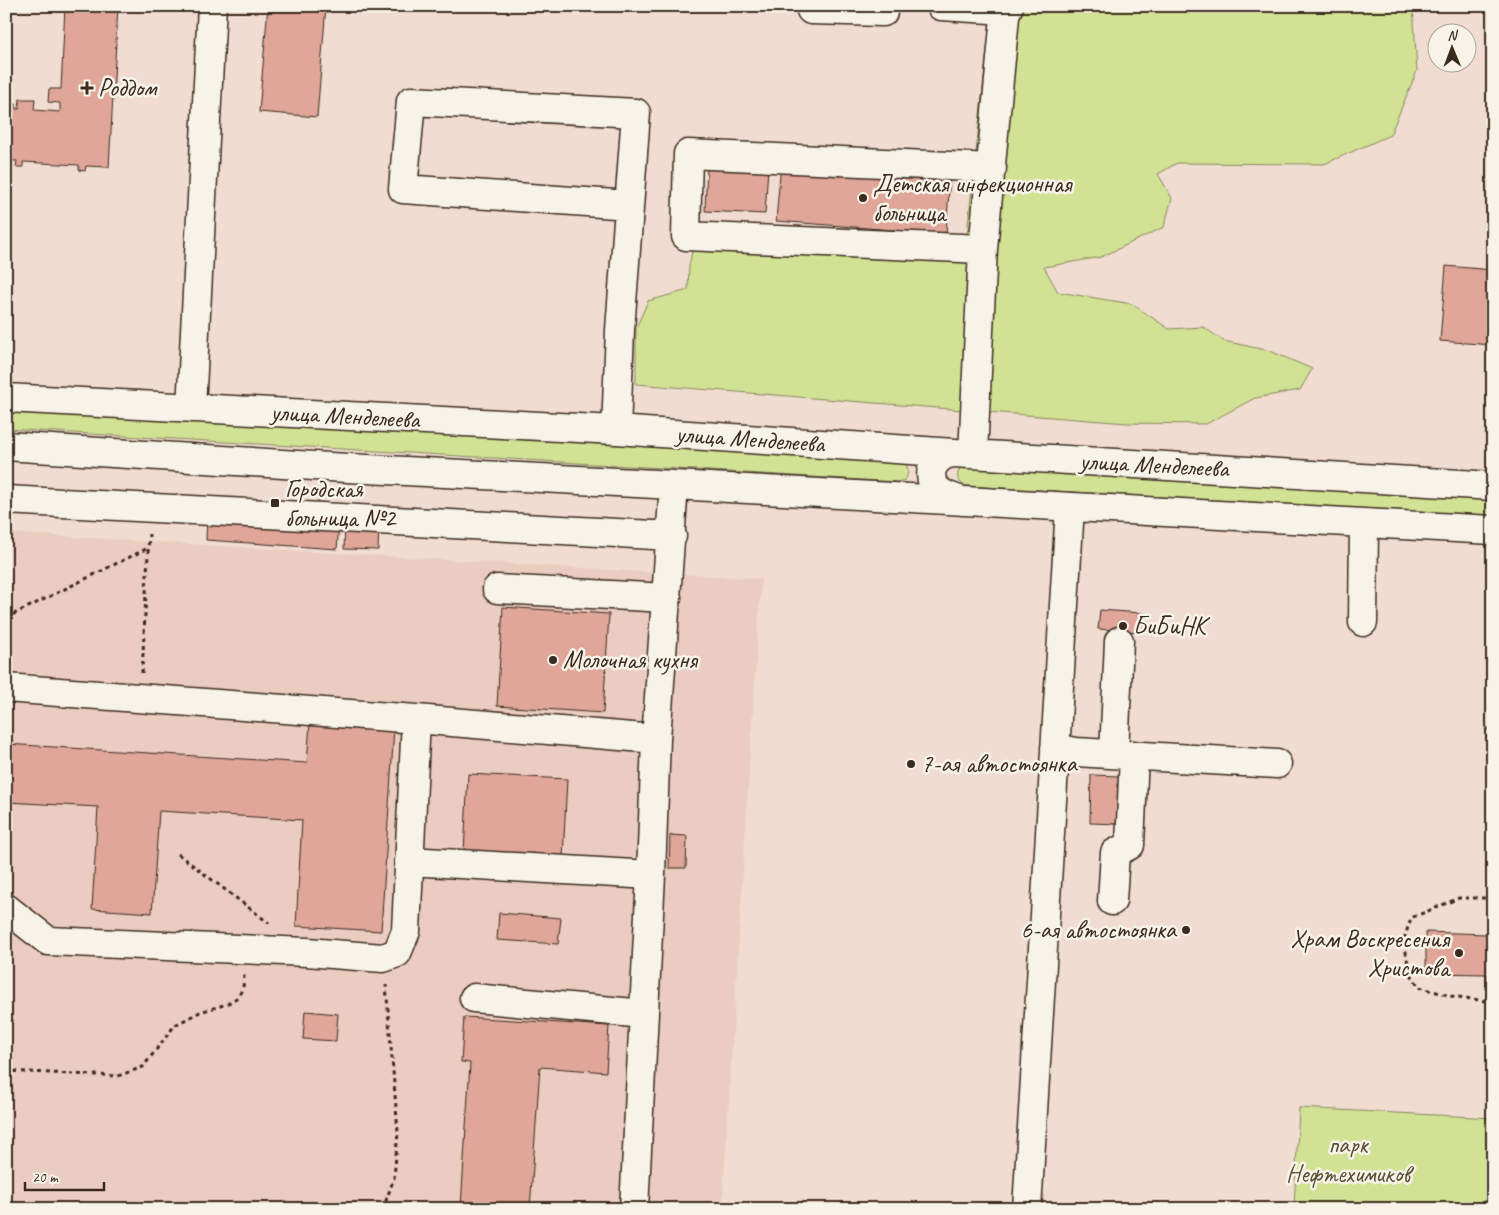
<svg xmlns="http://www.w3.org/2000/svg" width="1499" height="1215" font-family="Caveat,sans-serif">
  <rect width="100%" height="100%" fill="#f0dcd0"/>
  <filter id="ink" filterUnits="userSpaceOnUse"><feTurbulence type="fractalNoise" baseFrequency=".02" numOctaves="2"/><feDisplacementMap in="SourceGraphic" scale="10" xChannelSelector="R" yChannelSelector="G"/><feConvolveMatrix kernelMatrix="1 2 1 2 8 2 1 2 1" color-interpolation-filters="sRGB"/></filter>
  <g filter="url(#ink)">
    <path fill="#ebccc0" d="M6,533L761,579L722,1209H6Z"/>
    <path fill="#d2e295" stroke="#86865a" d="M992,6H1413L1417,71L1390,135L1324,164L1177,163L1158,174L1172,198L1164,227L1101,257L1044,267L1058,292L1132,304L1169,329L1203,327L1224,341L1270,351L1312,369L1300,390L1255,398L1206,424L1127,423L636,384V328L648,301L688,290L689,266L698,224L966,243Z
      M6,410L901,461C909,465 910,472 905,480L897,482L6,429Z
      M961,467L1493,499V516L967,486C957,483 955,475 961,467Z
      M1299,1108L1493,1118V1209H1294Z"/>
    <path fill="#dfa699" stroke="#3b2a1e" d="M65,6H118L109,167L86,166L85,171L79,170V165L23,162V167H16L17,161H6V109H9L10,104H16V109H19L20,99H35L34,110L60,112V103L48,102L49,89H61Z
      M268,6H326L317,117L259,112Z
      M781,163L950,175L946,234L776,221Z
      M707,165L768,168L765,214L705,211Z
      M1446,266L1493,270V345L1440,341Z
      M207,516L339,525L337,549L206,540Z
      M345,526L379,527L378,550L344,549Z
      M503,607L609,614L603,713L497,706Z
      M1100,610L1142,613L1141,632L1098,629Z
      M310,723L394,728L381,931L296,926L302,820L159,811L152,913L92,909L98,807L6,802V744L307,763Z
      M468,774L567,779L563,858L464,853Z
      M1091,775L1120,776L1119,824L1090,823Z
      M670,835L687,836L686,868H669Z
      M499,913L561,918L558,944L497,940Z
      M1487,924H1493V984H1487V974L1426,973V932L1486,934Z
      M305,1011L338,1014L336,1041L303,1039Z
      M464,1017L609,1026L606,1072L540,1067L530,1209H451V1207H461L470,1063L461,1062Z"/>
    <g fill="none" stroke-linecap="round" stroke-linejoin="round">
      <g stroke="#3b2a1e" stroke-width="31">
        <path id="minor" d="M811,6V10L883,12V6
          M941,6L1007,10L1009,6
          M983,249L686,236L688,154L992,168
          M6,398L616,430L954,453L1493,486
          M191,408L212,6
          M616,430L620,330L636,113L411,101L403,189L629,205
          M6,446L329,467L674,485L1493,530
          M954,453C936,454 924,473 936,488C942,495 954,498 962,501
          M973,454L983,249L1006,6
          M6,500L672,536
          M497,589L667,598
          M1363,622L1364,524
          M6,688L416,719
          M1055,748L1076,752L1277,764
          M1114,754L1119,641
          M409,861L651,875L656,739
          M1112,901L1115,853L1130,845L1134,755
          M6,908L48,941L307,952L383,958L397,953L406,931L416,719L656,739L674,485
          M474,998L644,1014
          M634,1209L651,875
          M1027,1209L1070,507"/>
      </g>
      <path stroke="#3b2a1e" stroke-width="3" stroke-dasharray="4 4" stroke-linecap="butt" d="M6,618L148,548
        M142,673L149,534
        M1493,720C1485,731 1486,744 1493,755
        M178,854L269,923
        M1493,898H1459L1411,918L1404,939L1409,971L1419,987L1451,996L1493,1002
        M6,1071L118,1076L143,1067L175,1025L200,1012L227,1004L238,997L243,988L244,975
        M383,1209L394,1178L398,1132L386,985"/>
      <use href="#minor" stroke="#f7f3e8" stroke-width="28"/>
    </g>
  </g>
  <g fill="#3b2a1e" stroke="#f7f3e8" stroke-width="2">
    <path d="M84.5 80.5h5v5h5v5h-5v5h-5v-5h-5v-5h5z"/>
    <circle cx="863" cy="198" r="5"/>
    <rect x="270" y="498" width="10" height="10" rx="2.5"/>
    <circle cx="1123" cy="626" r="5"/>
    <circle cx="553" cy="660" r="5"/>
    <circle cx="911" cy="764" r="5"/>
    <circle cx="1186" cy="930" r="5"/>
    <circle cx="1459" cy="953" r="5"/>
  </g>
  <g text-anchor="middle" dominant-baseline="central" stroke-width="5" stroke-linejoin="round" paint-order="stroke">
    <g font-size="25" fill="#3b2a1e" stroke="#f7f3e8" text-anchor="start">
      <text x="98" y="88">Роддом</text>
      <text x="873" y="184">Детская инфекционная<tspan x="873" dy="29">больница</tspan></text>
      <text x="285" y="489">Городская<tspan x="285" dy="29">больница №2</tspan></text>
      <text x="1133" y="626">БиБиНК</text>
      <text x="563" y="660">Молочная кухня</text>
      <text x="921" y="764">7-ая автостоянка</text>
      <text x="1176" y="930" text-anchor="end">6-ая автостоянка</text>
      <text x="1449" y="939" text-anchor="end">Храм Воскресения<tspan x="1449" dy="29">Христова</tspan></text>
    </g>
    <g font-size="25" fill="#3b2a1e" stroke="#f7f3e8">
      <text transform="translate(345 416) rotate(3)">улица Менделеева</text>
      <text transform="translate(750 439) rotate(4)">улица Менделеева</text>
      <text transform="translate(1154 465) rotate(3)">улица Менделеева</text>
    </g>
    <g font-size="25" fill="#594f36" stroke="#f7f3e8">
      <text x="1348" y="1145">парк<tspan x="1348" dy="29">Нефтехимиков</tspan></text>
    </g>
  </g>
  <rect width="1499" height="1215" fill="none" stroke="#f7f3e8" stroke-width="25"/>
  <rect x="12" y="12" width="1474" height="1190" fill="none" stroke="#3b2a1e" stroke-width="2" filter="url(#ink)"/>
  <g transform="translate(1452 48) rotate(359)"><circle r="24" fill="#f7f3e8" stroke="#aca397"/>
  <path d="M0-4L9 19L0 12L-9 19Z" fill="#3b2a1e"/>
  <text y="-8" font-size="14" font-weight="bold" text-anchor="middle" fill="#3b2a1e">N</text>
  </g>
  <path d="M25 1182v8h79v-8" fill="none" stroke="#3b2a1e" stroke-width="2.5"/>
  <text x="32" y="1182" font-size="15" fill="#3b2a1e" stroke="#f7f3e8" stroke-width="4" paint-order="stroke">20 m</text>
</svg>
